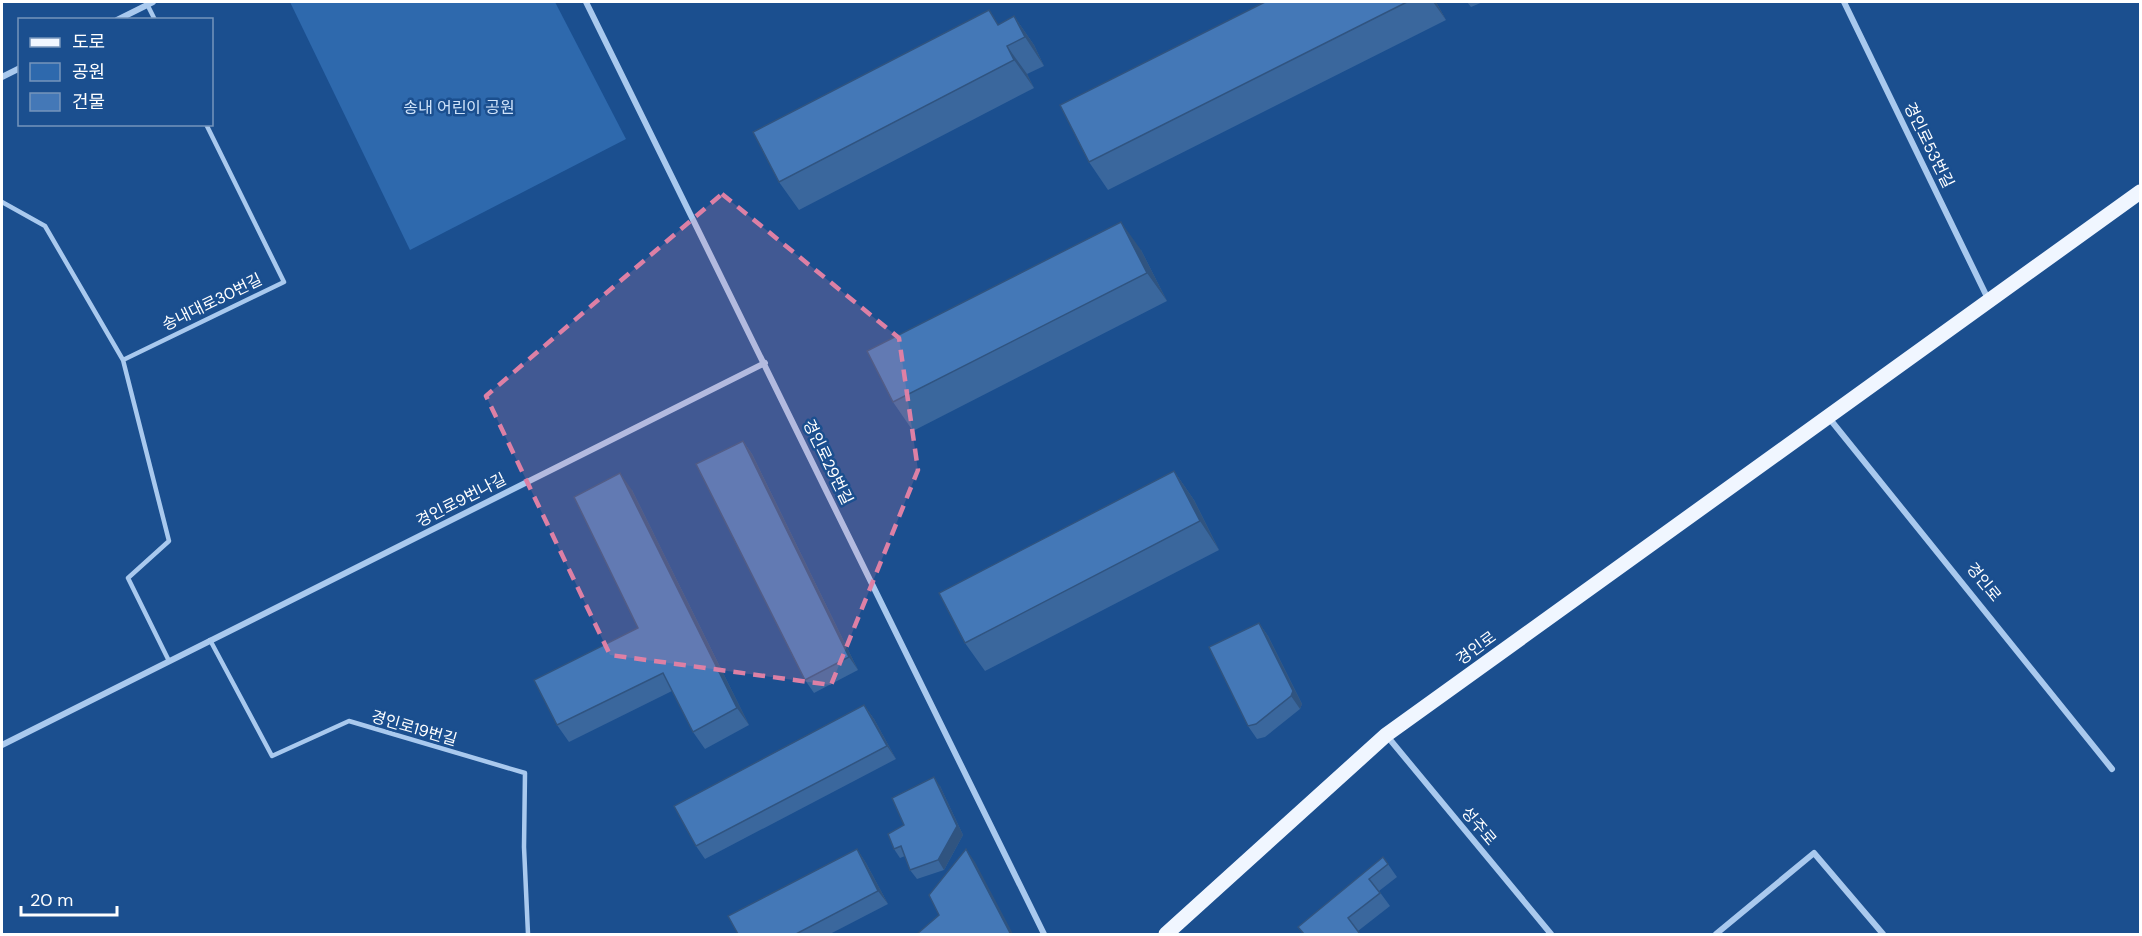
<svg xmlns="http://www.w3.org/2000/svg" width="2142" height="936" font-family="'DM Sans','Noto Sans KR',sans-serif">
  <rect width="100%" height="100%" fill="#1b4f8f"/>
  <path fill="#2e69ad" d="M290,2H555L626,139L410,250Z"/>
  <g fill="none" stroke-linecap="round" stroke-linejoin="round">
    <path stroke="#a9c9ee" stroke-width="4.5" d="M147,4L155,20
      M2,202L45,226L123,360L169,541L128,578L169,661
      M123,360L284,282L206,124
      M210,640L272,756L349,721L525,773L524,847L528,934"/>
    <path stroke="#a9c9ee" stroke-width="6" d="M586,2L1044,934
      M1844,2L1989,301
      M117,20L153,2
      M2,77L20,68
      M1829,418L2112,769
      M1387,736L1551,934
      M2,745L765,363
      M1716,934L1814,853L1883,934"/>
    <path stroke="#f0f6ff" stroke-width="15" d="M1166,934L1386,735L2140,192"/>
  </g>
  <path fill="#3a679d" d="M1265,2H1436L1446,20L1108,190L1089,162Z
    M1467,2H1483L1471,7Z
    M1014,16L1034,45L1044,66L1027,74L1034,88L799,210L779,182L999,25Z
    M1141,250L1167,301L913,431L893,402Z
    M743,441L752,454L858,670L814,693L805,680Z
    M1174,471L1194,500L1219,550L985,671L965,643Z
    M632,490L749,725L705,749L693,732L672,691L569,742L557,725L638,628Z
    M1259,623L1268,636L1302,704L1300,709L1265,737L1257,739L1248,726Z
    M864,705L874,719L896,759L705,859L696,846Z
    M940,786L963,835L944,870L917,879L910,870L905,856L900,858L894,849L904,825Z
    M857,849L866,863L888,904L830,934H738Z
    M1383,857L1397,877L1379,891L1390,906L1358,931L1360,934H1303L1298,927Z"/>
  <path fill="#305480" d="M1433,2H1436L1446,20Z
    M1014,16L1034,45L1044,66L1025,37Z
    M1007,46L1027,74L1034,88L1014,60Z
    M1121,222L1141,250L1167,301L1147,273Z
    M743,441L752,454L858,670L849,657Z
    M1174,471L1194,500L1219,550L1200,521Z
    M620,473L632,490L749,725L737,708Z
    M1259,623L1268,636L1302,704L1300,709L1291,696Z
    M864,705L874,719L896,759L887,746Z
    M934,777L940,786L963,835L944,870L938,860Z
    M857,849L866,863L888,904L878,891Z
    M966,849L975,862L1013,934H1011Z"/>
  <path fill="#4478b7" stroke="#305480" stroke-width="1.5" d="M1265,2H1407L1089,162L1060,105Z
    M989,10L998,25L1014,16L1025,37L1007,46L1014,60L779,182L753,132Z
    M1121,222L1147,273L893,402L867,351Z
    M743,441L849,657L805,680L696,464Z
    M1174,471L1200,521L965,643L939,593Z
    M620,473L737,708L693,732L663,673L557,725L534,680L638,628L574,497Z
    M1259,623L1293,691L1291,696L1256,724L1248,726L1209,647Z
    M864,705L887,746L696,846L674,806Z
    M934,777L957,826L938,860L910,870L901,846L894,849L888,834L904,825L892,798Z
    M857,849L878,891L796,934H738L728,916Z
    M966,849L1010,933L1009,934H917L939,915L929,895Z
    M1383,857L1388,864L1369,879L1380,893L1348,918L1360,934H1304L1298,927Z"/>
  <path fill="#dd80a5" fill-opacity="0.2" stroke="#dd80a5" stroke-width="4.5" stroke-dasharray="12 8" stroke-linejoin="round" d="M722,194L899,338L918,470L831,685L610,655L486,396Z"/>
  <g text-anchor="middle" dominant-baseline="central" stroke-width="5" stroke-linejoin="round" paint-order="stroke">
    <g font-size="16" fill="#cfe3fa" stroke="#1b4f8f">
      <text x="459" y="107">송내 어린이 공원</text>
    </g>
    <g font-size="16" fill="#fff" stroke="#1b4f8f">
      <text transform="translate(1929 145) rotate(64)">경인로53번길</text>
      <text transform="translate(212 302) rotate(-26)">송내대로30번길</text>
      <text transform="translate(828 462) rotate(64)">경인로29번길</text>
      <text transform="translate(461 500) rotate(-27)">경인로9번나길</text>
      <text transform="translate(1984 582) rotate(51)">경인로</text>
      <text transform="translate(1476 648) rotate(-36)">경인로</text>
      <text transform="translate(414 728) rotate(16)">경인로19번길</text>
      <text transform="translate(1479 826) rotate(50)">성주로</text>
    </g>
  </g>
  <rect width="2142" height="936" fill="none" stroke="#ffffff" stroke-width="6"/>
  <rect x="18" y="18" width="195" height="108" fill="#1b4f8f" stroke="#7695bc" stroke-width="1.5"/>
  <rect x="30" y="38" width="30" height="9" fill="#f0f6ff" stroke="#7695bc" stroke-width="1.5"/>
  <text x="72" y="48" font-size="18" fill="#ffffff">도로</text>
  <rect x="30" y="63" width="30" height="18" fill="#2e69ad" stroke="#7695bc" stroke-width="1.5"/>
  <text x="72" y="78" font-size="18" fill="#ffffff">공원</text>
  <rect x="30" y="93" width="30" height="18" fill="#4478b7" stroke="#7695bc" stroke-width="1.5"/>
  <text x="72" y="108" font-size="18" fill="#ffffff">건물</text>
  <path d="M21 906v9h96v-9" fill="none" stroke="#ffffff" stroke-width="3"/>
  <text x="30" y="906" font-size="18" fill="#ffffff" stroke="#1b4f8f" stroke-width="4.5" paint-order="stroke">20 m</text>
</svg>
